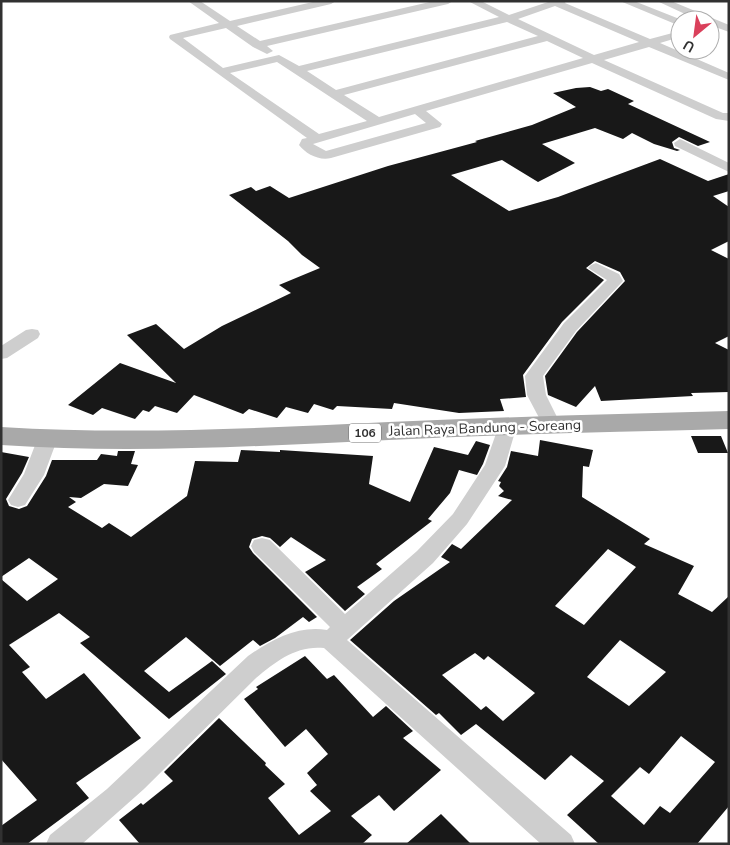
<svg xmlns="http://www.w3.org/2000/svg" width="730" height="845" font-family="'Nunito Sans',sans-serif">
  <rect width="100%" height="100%" fill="#fff"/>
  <path fill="#181818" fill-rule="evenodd" d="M590,87L601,91L608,89L634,101L628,104L710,142L698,146L679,137L672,142L674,148L680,150L677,151L654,144L632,133L623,139L595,128L542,144L575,163L538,182L502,160L451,175L509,211L558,197L660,159L708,181L729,174V191L713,196L729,207V241L711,250L729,259V336L715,343L729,350V392L691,393L693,396L601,401L595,386L576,407L548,395L545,376L577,332L625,281L620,272L595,261L586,268L604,280L562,322L523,375L526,397L500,399L504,411L459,413L394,403L392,409L337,406L333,410L314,404L308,413L286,407L277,418L249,409L243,414L194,395L177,413L155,406L149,412L143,410L135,419L102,408L93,415L68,405L120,363L176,383L127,335L156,324L184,349L222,326L291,293L279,285L320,268L302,255L288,241L229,195L251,187L256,191L270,186L289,198L388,166L477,142L475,141L532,125L576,107L553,93L576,88Z
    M691,436H721L728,453H698Z
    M540,440L593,450L589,467L583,466L582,497L650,539L644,544L694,566L678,594L712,612L729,596V806L697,844H599L567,815L604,781L571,755L545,780L476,724L461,735L439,713L436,715L350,640L394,601L450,562L441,557L452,544L461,549L512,500L498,496L504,491L499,486L501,482L498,481L507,467L511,451L538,456ZM608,549L636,567L584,625L555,606ZM620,640L666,672L629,706L587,677ZM475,653L484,660L488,656L535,693L503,721L486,706L481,710L442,675ZM681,736L715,762L670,813L660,806L644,825L611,796L640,767L649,774Z
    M476,441L490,445L483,464L477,475L459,470L450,493L428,519L432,521L376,564L382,569L357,587L365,594L345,611L305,572L326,560L291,537L280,547L270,538L262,536L252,539L249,547L253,553L318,618L317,617L309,622L303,617L275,638L260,646L253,640L220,666L186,637L144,671L169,692L212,661L226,674L169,719L80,643L90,637L59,613L9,645L30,667L22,672L46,699L84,673L141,738L76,783L89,798L27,844H1V826L37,800L1,759V579L27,601L58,579L29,558L1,577V452L29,457L22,473L6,499L9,506L19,509L27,506L46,476L52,460H97L101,454L117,456L118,451H135L131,464L138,465L128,486L104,484L81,498L69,497L76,502L68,507L102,528L109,523L131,537L187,496L195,461L238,462L241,450L280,452V450L373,456L369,484L410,502L434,447L468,455Z
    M305,656L327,679L334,675L373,717L386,706L413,731L403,738L441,770L394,811L379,795L351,816L372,835L362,844H140L119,820L141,803L143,805L173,781L164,772L219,718L266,763L265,765L285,784L268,798L299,835L331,811L310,791L317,785L307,773L328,754L306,729L285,747L244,699L258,689L256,687Z
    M441,814L471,844H406Z"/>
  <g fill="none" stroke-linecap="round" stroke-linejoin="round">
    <path fill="#cecece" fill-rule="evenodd" d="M188,1H200L230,21L317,1H336L331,4L237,26L260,41L434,1H453L448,4L267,46L273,51L267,54L253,47L226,28L183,38L223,68L279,55L299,66L499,17L468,1H481L509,15L551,1H566L565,3L650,39L680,31V37L660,43L729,73V80L649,47L604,60L723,113H729V121L716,119L592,63L426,111L442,124L440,127L331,158C319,161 306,154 299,145L302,139L307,138L170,39L169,37L170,35L219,23ZM555,6L639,42L594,55L518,19ZM507,22L538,36L336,90L307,71ZM547,41L583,58L379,117L344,95ZM277,62L367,121L319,134L230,73ZM415,114L426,123L326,151L313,144Z
      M620,1H634L682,20H680V26Z
      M657,1H671L729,25V32L710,25V20H698Z
      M680,139L729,163V172L675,146L674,143Z
      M596,263L619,274L623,281L576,331L543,376L546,395L561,425L559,429L552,431L545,429L527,395L525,376L564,323L607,280L588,268L591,265Z
      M32,329L38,330L40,334L38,338L7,358L1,359V346L26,330Z
      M508,419L515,421L517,425L505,466L467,524L433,563L347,640L571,835L575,844H541L324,648C297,645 276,661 256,678L144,789L82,844H46L50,835L107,789L248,656C271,640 298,625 327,630L330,627L254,552L251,546L254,540L262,538L270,540L345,614L417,551L453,514L485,465L499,425L501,421Z
      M47,434L54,436L57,440L44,475L25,505L18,507L11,505L8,500L24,474L37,440L40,436Z"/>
    <path fill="#a9a9a9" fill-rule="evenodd" d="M729,411V429C616,432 502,434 389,440C260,446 131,454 1,445V427C131,435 260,428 389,422C502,417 616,414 729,411Z"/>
  </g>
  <g text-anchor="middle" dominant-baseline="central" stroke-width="5" stroke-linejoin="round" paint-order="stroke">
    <rect fill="#fff" stroke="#6f6f6f" stroke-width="1" x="349" y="423.5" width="32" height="19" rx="4"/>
    <g font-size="12" font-weight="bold" fill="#313131">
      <text x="365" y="433">106</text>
    </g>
    <g font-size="14" fill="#313131" stroke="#fff">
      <text transform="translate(485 428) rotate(-2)">Jalan Raya Bandung - Soreang</text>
    </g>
  </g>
  <rect width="730" height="845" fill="none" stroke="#313131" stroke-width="5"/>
  <g transform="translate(695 35) rotate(209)"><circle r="24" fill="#ffffff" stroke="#adadad"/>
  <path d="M0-4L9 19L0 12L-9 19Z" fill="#da405b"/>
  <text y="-8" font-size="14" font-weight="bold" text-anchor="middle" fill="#313131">U</text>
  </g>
</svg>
